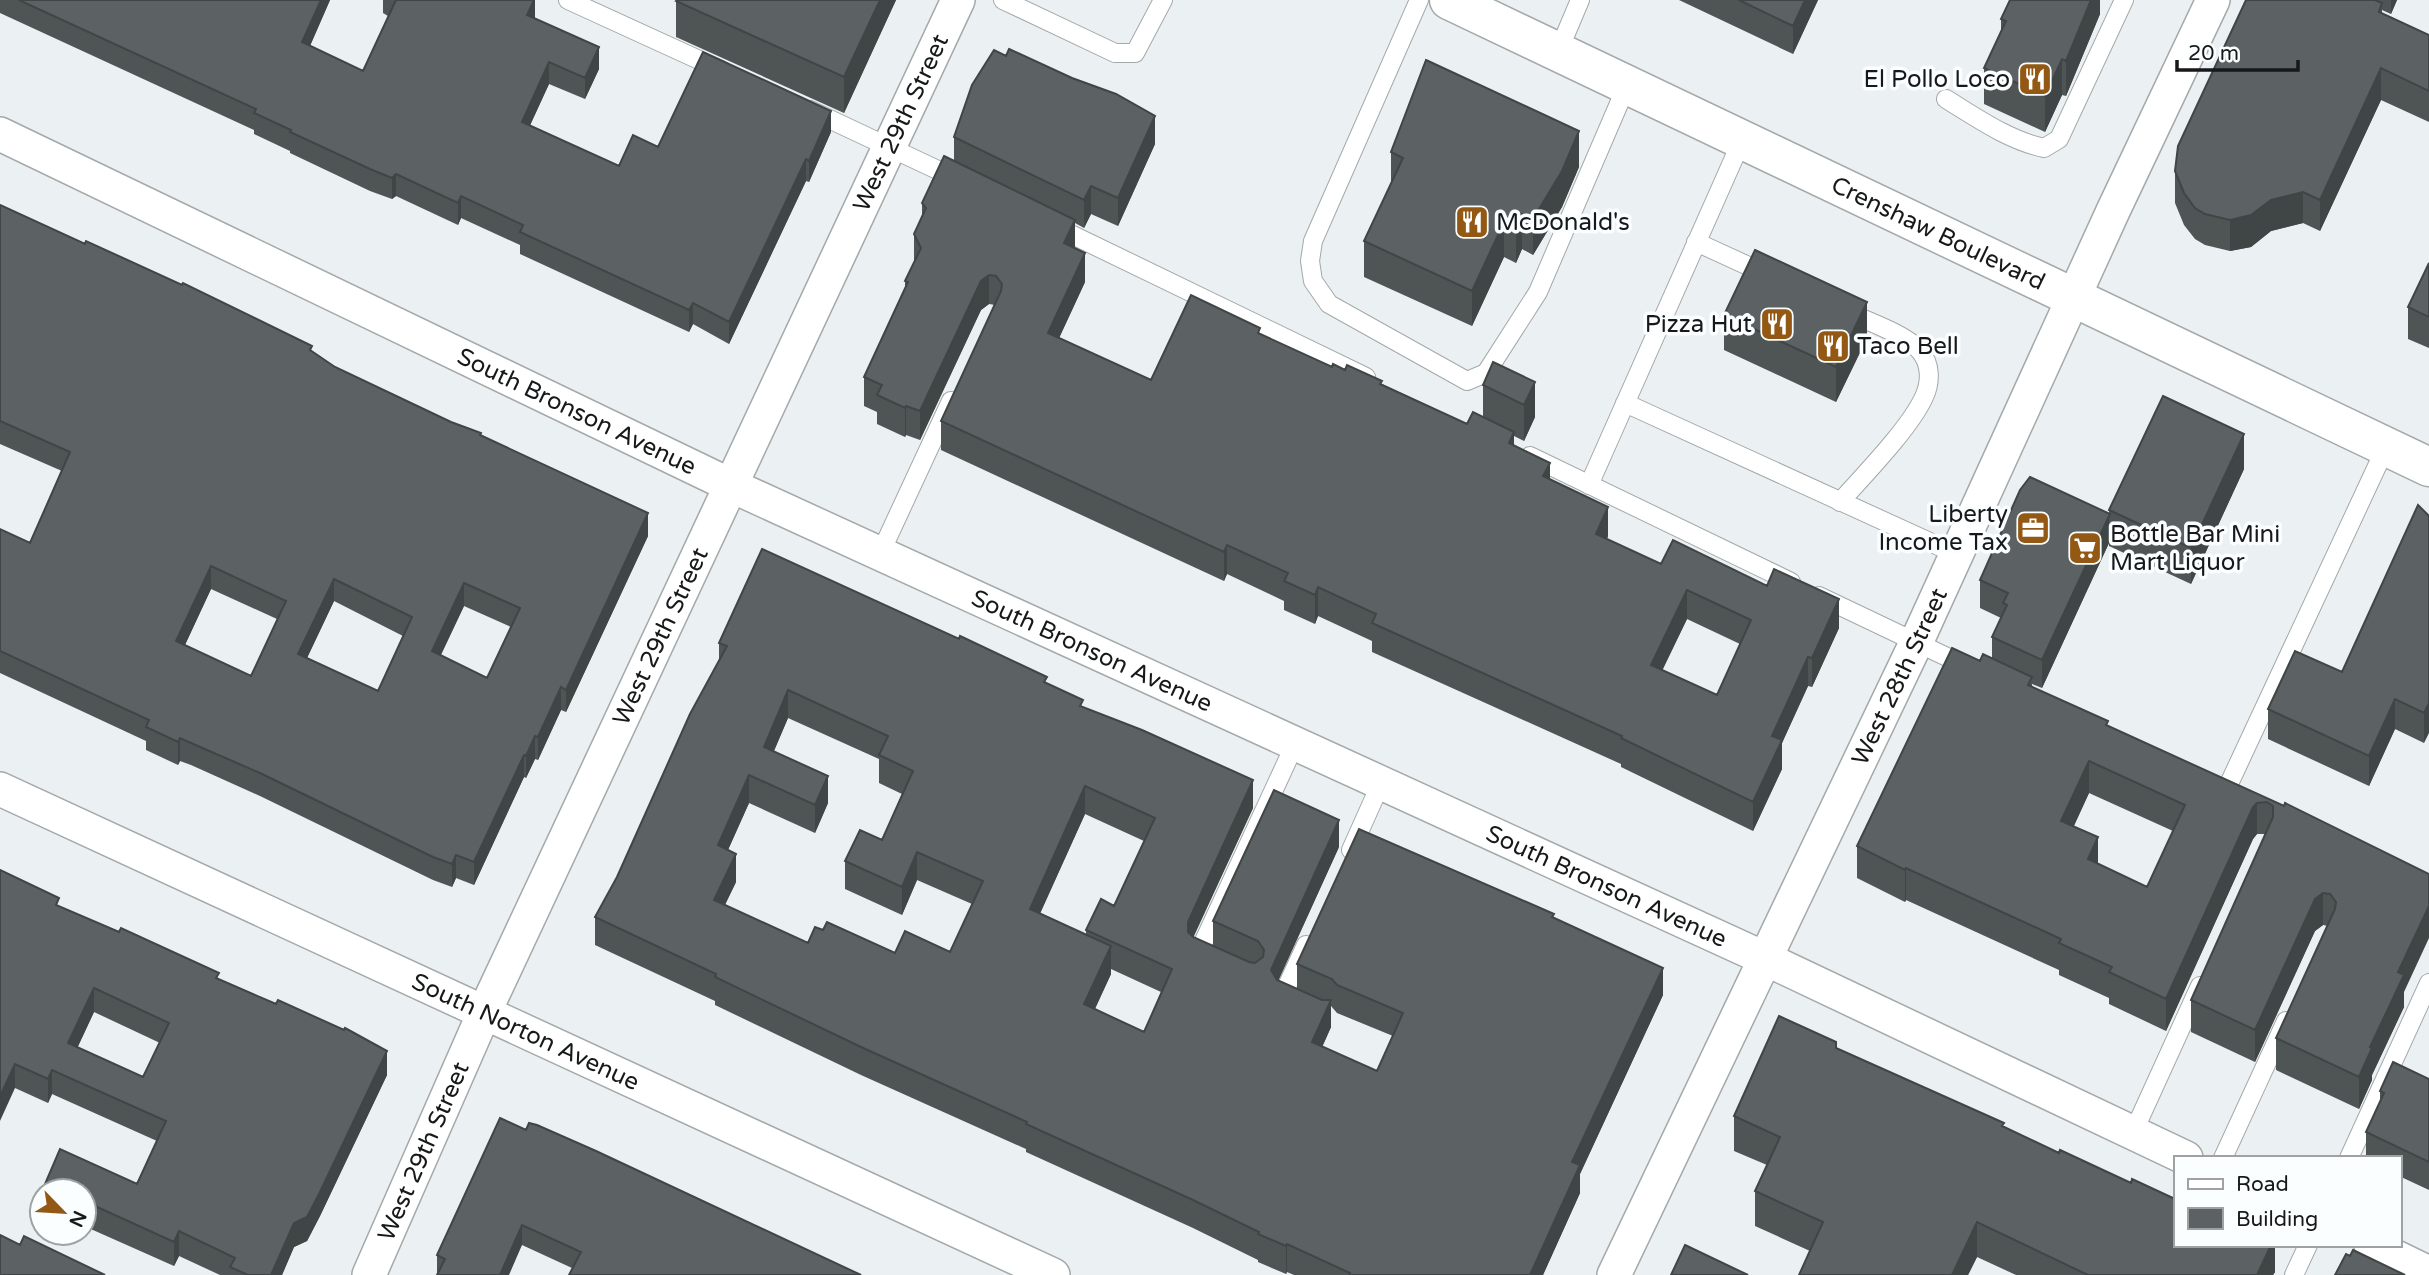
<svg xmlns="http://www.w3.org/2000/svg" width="2429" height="1275" font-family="'Varela Round',sans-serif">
  <rect width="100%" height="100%" fill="#ebf1f3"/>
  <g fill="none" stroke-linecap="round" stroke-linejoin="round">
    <g stroke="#a3a9aa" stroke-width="20">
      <path id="service" d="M568,0L721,70
        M1003,0L1115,53H1135L1163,0
        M1419,0L1313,241L1310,261L1313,281L1329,304L1467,381L1486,373L1538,292L1627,85
        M1558,52L1580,0
        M1946,99C1977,118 2008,140 2044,148L2059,139L2124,0
        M810,110L959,180
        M1054,226L1366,377
        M1696,242L1768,275
        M1625,403L1956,554
        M1530,456L1791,582
        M1589,485L1742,140
        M1840,502C1864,475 1910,428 1924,397C1931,382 1931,364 1920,351C1906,334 1866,321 1845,311
        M880,554L951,401
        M1819,596L1968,667
        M2228,786L2386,447
        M1351,850L1381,783
        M1207,958L1198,954L1295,744
        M1290,1001L1282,997L1306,945
        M2133,1133L2200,986
        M2223,1158L2286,1021
        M2349,1158L2429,983
        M2294,1275L2308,1245"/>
    </g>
    <g stroke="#a3a9aa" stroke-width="36">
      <g id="minor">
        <path id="s1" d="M0,134L730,485L1766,959L2186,1158"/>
        <path id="s2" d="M0,789L1053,1275"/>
        <path d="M2371,1245L2429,1273"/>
        <path id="s3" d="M369,1275L484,1013L958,0"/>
        <path id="s4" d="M1614,1275L1916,643L2113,211L2213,0"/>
      </g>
    </g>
    <g stroke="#a3a9aa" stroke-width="41">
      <g id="primary">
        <path id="s5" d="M1449,0L2429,467"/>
      </g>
    </g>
    <use href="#service" stroke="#fff" stroke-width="18"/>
    <use href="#minor" stroke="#fff" stroke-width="33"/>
    <use href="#primary" stroke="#fff" stroke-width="38"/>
  </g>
  <path fill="#4f5455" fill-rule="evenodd" d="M0,0H330L310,46L363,71L388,16L383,13V0H535V19L599,69L585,99L549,84L530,125L619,166L658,147L831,132L809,182L806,181L729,344L693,324L689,332L520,254V245L461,218L458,225L396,196L392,199L370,191L290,153V151L254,134V130L0,13Z
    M896,0L844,113L676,37V1Z
    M1679,0H1818L1793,54Z
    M2100,0V14L2066,96L2062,95L2045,132L1984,104V68L2001,31V19Z
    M2246,0H2397L2391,14L2382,10V13L2429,35V122L2381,100L2320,231L2303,223L2271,231L2251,247L2230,251L2205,245L2195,239L2184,225L2175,203V171Z
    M954,137L1155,144L1118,226L1091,214L1084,228L1075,223V249L1085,282L1059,338L1151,380L1260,334L1332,367L1345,370L1382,384L1467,424L1483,417V385L1493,362L1535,417L1524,441L1514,436V445L1608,536L1607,539L1661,564L1839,628L1812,687L1808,686L1782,743V769L1753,831L1621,767V764L1372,652V641L1318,616L1315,624L1284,610V601L1227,574L1224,581L941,450V421L995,305L989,304L981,310L920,440L906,435L905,437L877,424V412L864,406V377L905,288V281L914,262V234L922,216V203L954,161ZM1687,619L1740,644L1717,695L1662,670Z
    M1391,152L1579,167L1562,207L1533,255L1522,249L1516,263L1504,257L1472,326L1364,277V241L1391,184Z
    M0,205L312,351L335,367L481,436L648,536L566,712L561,710L538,760L535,759L526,778L524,777L474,885L456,878L452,887L433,880L260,796L191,765L180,761L178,765L146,750V741L0,673V529L30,543L62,471L0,444ZM211,589L277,619L251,676L185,645ZM334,601L403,636L378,691L307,658ZM464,606L511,627L487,678L441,655Z
    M2429,263V348L2408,339V307Z
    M1724,315L1867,338L1836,402L1724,350Z
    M2244,469L2191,584L2109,546V543L2042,688L2032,684V687L2108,726L2284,806L2404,992V1007L2372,1075V1080L2359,1109L2276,1070V1038L2328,926L2323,925L2315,931L2255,1062L2191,1032V1000L2266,834H2257L2253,839L2166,1031L2109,1004V998L2059,975V970L1906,900L1905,902L1857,878V846L1980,661L1992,659V637L2001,618L1980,608V580L2109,514V510ZM2089,793L2173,831L2147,887L2098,864L2074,826Z
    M2429,516L2424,743L2395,729L2369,786L2268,739V709L2342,672Z
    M719,643L1047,683L1083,707L1253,808L1193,937L1213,946V921L1339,847L1278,980L1297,989V964L1554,918L1663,995L1580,1174V1193L1543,1275H1294L1287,1272L1286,1274L1258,1262V1260L1193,1228L1026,1152V1149L861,1075L715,1005V1001L595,945V917L617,877L719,660ZM788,718L879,759V783L902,794L882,840L845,861V889L902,915L917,880L972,904L950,952L895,953L823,930L808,943L725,905L736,882L728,850L749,803L815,833L828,803L774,751ZM1085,814L1144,841L1114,906L1086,930V935L1040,913ZM1111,969L1161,992L1144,1032L1095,1009L1111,974ZM1331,1006L1337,1013L1393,1036L1377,1071L1322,1047L1331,1027Z
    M0,870L59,906L219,979L387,1075L320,1216L307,1241L294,1247L282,1275H220L179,1256L174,1266L84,1226V1191H45V1184H137L157,1141L52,1094L48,1103L15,1088ZM94,1012L160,1043L143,1077L77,1048Z
    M2429,1079V1190L2399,1176V1158H2366V1132L2380,1102V1091Z
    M1734,1116L2004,1127L2059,1153L2275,1245V1272L2273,1275H2016L1977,1257L1968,1275H1799L1810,1251L1755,1226V1191L1767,1165L1734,1151Z
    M526,1130L861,1275L572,1268L522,1245L437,1275V1255Z"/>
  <path fill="#404545" d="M321,0H330L302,64V42Z
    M534,0H535V19L527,15Z
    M880,0H896L844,113V77Z
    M1805,0H1818L1793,54V26Z
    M2091,0H2100V14L2066,96V61Z
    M2391,0H2397L2391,14Z
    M599,47V69L585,99V78Z
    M2062,59V95L2045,132V96Z
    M549,62V84L522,143V122Z
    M2381,68V100L2320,231V200Z
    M831,111V132L809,182V161Z
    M1155,116V144L1118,226V198Z
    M1579,131V167L1562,207L1533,255V219Z
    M806,159V181L729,344V322Z
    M396,174V196L392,199V178Z
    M1091,186V214L1084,228V200Z
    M2303,192V223L2271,231L2251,247L2230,251V220L2271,200Z
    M461,196V218L458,225V203Z
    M1522,214V249L1516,263V227Z
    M1075,220V248L1064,243Z
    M1504,222V257L1472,326V291Z
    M1085,253V282L1048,362V333Z
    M989,275V304L981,310L920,440V411L981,281Z
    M1867,302V338L1836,402V367Z
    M693,303V324L689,332V310Z
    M1535,382V417L1524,441V405Z
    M906,406V435L905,437V408Z
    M1514,432V461L1509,443Z
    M2244,434V469L2191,584V548Z
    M1550,463V492L1543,476Z
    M1608,507V536L1596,563V534Z
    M648,513V536L566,712V690Z
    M2109,515V543L2042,688V660Z
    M1227,545V574L1224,581V552Z
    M211,566V589L176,664V641Z
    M334,579V601L298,677V654Z
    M464,583V606L432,673V651Z
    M1318,587V616L1315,624V595Z
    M1687,590V619L1651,694V665Z
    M1839,599V628L1812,687V658Z
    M1808,657V686L1782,743V769L1753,831V802L1772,736Z
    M561,687V710L538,760V737Z
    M788,690V718L764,774V747Z
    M2395,699V729L2369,786V756Z
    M2429,703V733L2424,743V713Z
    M535,736V759L526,778V756Z
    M180,738V761L178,765V742Z
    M524,755V777L474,885V862Z
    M2089,761V793L2061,853V821Z
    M749,775V803L718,872V845Z
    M828,776V803L815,833V805Z
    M1253,780V808L1188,949V922Z
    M1085,786V814L1030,936V909Z
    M2257,803V834L2253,839L2166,1031V999L2253,807Z
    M1339,820V847L1271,997V970Z
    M2098,837V869L2088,859Z
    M917,852V880L902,915V887Z
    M736,854V882L714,927V900Z
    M456,855V878L452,887V864Z
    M1906,868V900L1905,902V870Z
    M2323,893V925L2315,931L2255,1062V1030L2315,899Z
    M2429,906V938L2404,992V1007L2372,1075V1080L2359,1109V1077L2398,972Z
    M1111,946V974L1084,1032V1004Z
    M1663,968V995L1580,1174V1193L1543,1275H1530L1572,1162Z
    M94,988V1012L68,1068V1043Z
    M1331,1000V1027L1312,1070V1042Z
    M387,1051V1075L320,1216L307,1241L294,1247L282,1275H271L294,1223Z
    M15,1064V1088L0,1121V1096Z
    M52,1070V1094L48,1103V1079Z
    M1977,1222V1257L1968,1275H1952Z
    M522,1225V1245L509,1275H500Z
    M179,1231V1256L174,1266V1242Z
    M1287,1244V1272L1286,1274V1246Z
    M2271,1245H2275V1272L2273,1275H2257Z"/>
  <path fill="#5c6263" stroke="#404545" stroke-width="2" fill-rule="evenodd" d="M19,0H321L302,42L363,71L396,0H534L527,15L599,47L585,78L549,62L522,122L619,166L633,135L658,147L703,52L831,111L809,161L806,159L729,322L693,303L689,310L520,232L523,225L461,196L458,203L396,174L392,178L370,169L290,132L291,130L254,113L256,109Z
    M677,0H880L844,77L676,1Z
    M1739,0H1805L1793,26Z
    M2010,0H2091L2066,61L2062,59L2045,96L1984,68L2006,21L2001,19Z
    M2246,0H2375L2382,3L2379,12L2429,35V91L2381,68L2320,200L2303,192L2271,200L2251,215L2230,220L2205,214L2195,208L2184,193L2175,171L2178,146Z
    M1009,49L1072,78L1116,94L1155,116L1118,198L1091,186L1084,200L954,137L972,85L994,50L1006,56Z
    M1426,60L1579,131L1562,171L1533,219L1522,214L1516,227L1504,222L1472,291L1364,241L1403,158L1391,152Z
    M944,156L1075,220L1064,243L1085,253L1048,333L1151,380L1191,295L1260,328L1258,333L1332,367L1333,364L1345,370L1347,365L1382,381L1380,384L1467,424L1473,412L1514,432L1509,443L1550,463L1543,476L1608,507L1596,534L1661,564L1673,540L1767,586L1774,569L1839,599L1812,658L1808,657L1772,736L1782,740L1753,802L1621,738L1622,736L1372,623L1376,614L1318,587L1315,595L1284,581L1288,573L1227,545L1224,552L941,421L1001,291L1002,284L996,276L989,275L981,281L920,411L906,406L905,408L877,395L882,385L864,377L908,282L905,281L921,248L914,234L926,208L922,203ZM1687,590L1751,620L1717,695L1651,665Z
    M0,205L85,244L86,241L182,285L183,283L312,346L310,350L335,367L451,422L481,433L480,435L648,513L566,690L561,687L538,737L535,736L526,756L524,755L474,862L456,855L452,864L433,857L260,773L191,743L180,738L178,742L146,727L149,720L0,651V529L30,543L70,452L0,421ZM211,566L286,601L251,676L176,641ZM334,579L412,617L378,691L298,654ZM464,583L520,608L487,678L432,651Z
    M1755,250L1867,302L1836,367L1724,315Z
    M2429,263V317L2408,307Z
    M1493,362L1535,382L1524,405L1483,385Z
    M2163,396L2244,434L2191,548L2109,510Z
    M2030,477L2110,514L2042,660L1992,637L2007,605L2003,603L2008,593L1980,580L2020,490Z
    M2418,505L2429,516V703L2424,713L2395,699L2369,756L2268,709L2295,651L2342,672Z
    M762,549L959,639L960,636L1047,677L1044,682L1083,700L1080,706L1142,730L1253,780L1188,922V932L1193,937L1249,962L1255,963L1263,957L1264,950L1258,941L1213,921L1274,790L1339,820L1271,970L1277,980L1322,1000H1331L1312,1042L1377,1071L1403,1013L1337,985L1332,979L1297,964L1359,829L1554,914L1552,917L1663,968L1572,1162L1580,1165L1530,1275H1349L1350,1273L1287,1244L1286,1246L1258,1234L1259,1232L1193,1200L1026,1124L1027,1122L861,1047L715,977L716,974L595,917L617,877L690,714L727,646L719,643ZM788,690L888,736L879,755L913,771L882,840L860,830L845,861L902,887L917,852L983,881L950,952L905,931L895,953L827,922L823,930L815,927L808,943L714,900L736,854L718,845L749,775L815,805L828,776L764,747ZM1085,786L1155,818L1114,906L1101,899L1086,930L1172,969L1144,1032L1084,1004L1111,946L1030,909Z
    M1952,648L1980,661L1983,654L2032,677L2028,685L2108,721L2106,725L2284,806L2285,803L2429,874V906L2398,972L2404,975L2370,1047L2372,1048L2359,1077L2276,1038L2335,909L2336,902L2330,894L2323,893L2315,899L2255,1030L2191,1000L2273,817V806L2267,802L2257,803L2253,807L2166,999L2109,972L2112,967L2059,943L2061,939L1906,868L1905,870L1857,846ZM2089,761L2185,805L2147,887L2088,859L2098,837L2061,821Z
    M0,870L59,898L56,905L119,932L121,928L219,973L216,978L276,1004L278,1000L344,1030L345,1028L387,1051L320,1192L307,1217L294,1223L271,1275H248L230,1267L235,1258L179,1231L174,1242L84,1201V1191H61L45,1184L60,1149L137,1184L166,1121L52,1070L48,1079L15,1064L0,1096ZM94,988L169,1023L143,1077L68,1043Z
    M1779,1016L1836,1042V1048L2004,1123L2002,1126L2059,1153L2060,1150L2131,1183L2132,1179L2175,1199V1245H2271L2257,1275H2088L1977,1222L1952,1275H1799L1823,1222L1755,1191L1780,1137L1734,1116Z
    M2393,1062L2429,1079V1162L2366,1132L2384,1093L2380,1091Z
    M500,1118L526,1130L529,1123L537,1125L596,1151L861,1275H569L581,1252L522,1225L500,1275H437L445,1259L437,1255Z
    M0,1235L20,1245L24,1236L105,1275H0Z
    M1685,1245L1748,1275H1671Z
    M2353,1250L2405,1275H2335L2346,1254L2350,1256Z"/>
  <defs>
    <g id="restaurant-square" transform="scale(1.75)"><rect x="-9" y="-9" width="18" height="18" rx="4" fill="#925814" stroke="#fafeff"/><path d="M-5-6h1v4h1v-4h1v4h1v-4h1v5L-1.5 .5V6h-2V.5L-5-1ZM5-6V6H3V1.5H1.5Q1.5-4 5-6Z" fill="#fff"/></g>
    <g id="office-square" transform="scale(1.75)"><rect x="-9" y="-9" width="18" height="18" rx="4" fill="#925814" stroke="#fafeff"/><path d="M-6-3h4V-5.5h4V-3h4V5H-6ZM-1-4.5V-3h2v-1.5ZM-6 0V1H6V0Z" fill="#fff"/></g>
    <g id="supermarket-square" transform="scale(1.75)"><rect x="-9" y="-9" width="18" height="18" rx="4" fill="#925814" stroke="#fafeff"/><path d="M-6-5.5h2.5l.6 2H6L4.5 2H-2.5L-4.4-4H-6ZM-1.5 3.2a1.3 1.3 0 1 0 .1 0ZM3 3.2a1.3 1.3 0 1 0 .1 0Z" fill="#fff"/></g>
  </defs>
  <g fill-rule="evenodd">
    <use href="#restaurant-square" x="2035" y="79"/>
    <use href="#restaurant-square" x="1472" y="222"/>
    <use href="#restaurant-square" x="1777" y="324"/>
    <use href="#restaurant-square" x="1833" y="346"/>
    <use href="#office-square" x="2033" y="528"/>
    <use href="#supermarket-square" x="2085" y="548"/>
  </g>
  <g text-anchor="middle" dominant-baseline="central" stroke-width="7" stroke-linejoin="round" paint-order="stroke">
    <g font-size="24" fill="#161819" stroke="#fafeff" text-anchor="end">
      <text x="2010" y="79">El Pollo Loco</text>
      <text x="1496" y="222" text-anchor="start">McDonald's</text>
      <text x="1752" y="324">Pizza Hut</text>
      <text x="1857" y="346" text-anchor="start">Taco Bell</text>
      <text x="2008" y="514">Liberty<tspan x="2008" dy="28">Income Tax</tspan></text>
      <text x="2110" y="534" text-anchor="start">Bottle Bar Mini<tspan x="2110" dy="28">Mart Liquor</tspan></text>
    </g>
    <g font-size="24" fill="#161819" stroke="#fafeff">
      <text stroke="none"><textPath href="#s3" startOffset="1269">West 29th Street</textPath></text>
      <text stroke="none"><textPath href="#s5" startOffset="542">Crenshaw Boulevard</textPath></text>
      <text stroke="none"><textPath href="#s1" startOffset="640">South Bronson Avenue</textPath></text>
      <text stroke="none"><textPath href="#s3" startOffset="702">West 29th Street</textPath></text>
      <text stroke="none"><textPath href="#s1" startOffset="1208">South Bronson Avenue</textPath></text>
      <text stroke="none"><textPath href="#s4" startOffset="663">West 28th Street</textPath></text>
      <text stroke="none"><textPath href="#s1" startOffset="1774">South Bronson Avenue</textPath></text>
      <text stroke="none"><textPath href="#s2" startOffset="579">South Norton Avenue</textPath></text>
      <text stroke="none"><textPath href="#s3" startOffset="135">West 29th Street</textPath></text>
    </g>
  </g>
  <rect x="2174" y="1156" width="228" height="91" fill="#fafeff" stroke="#9fa2a3" stroke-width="2"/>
  <rect x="2188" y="1179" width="35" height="10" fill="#ffffff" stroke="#9fa2a3" stroke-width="2"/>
  <text x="2236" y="1191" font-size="21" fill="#161819">Road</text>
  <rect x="2188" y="1208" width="35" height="21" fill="#5c6263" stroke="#9fa2a3" stroke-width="2"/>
  <text x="2236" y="1226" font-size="21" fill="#161819">Building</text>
  <g transform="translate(63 1212) rotate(115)"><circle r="33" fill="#fafeff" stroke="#9fa2a3" stroke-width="2"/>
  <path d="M0-5L12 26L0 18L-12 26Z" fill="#925814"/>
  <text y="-10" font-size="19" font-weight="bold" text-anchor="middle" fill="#161819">N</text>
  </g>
  <path d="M2177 60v10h121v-10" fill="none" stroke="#161819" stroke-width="3.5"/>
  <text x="2188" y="60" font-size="21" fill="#161819" stroke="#fafeff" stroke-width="5" paint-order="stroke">20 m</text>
</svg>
